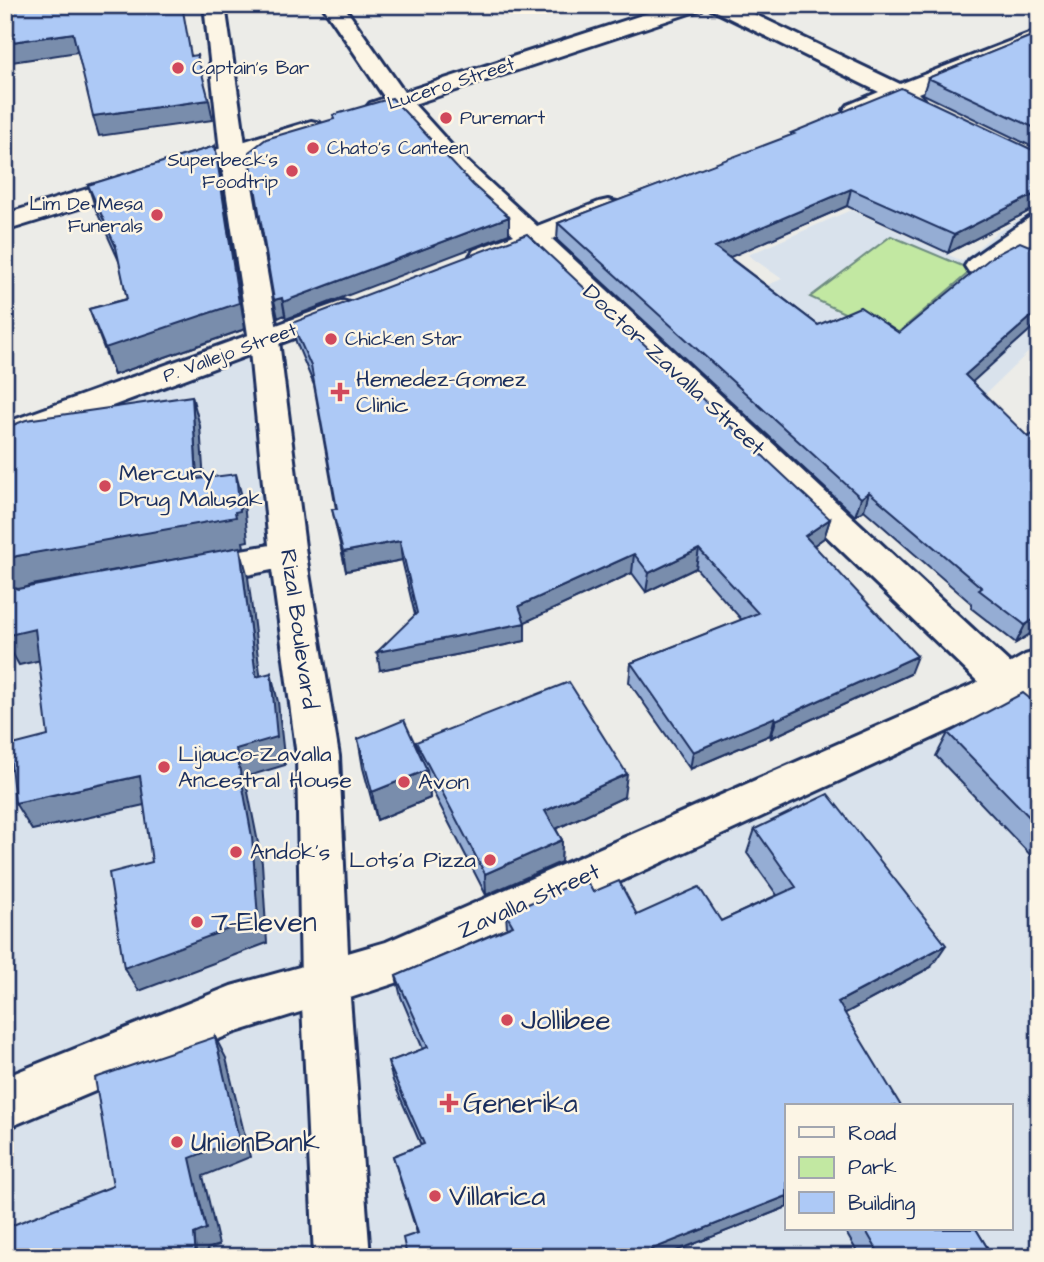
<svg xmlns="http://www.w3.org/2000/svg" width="1044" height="1262" font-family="'Architects Daughter',sans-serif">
  <rect width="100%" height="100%" fill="#ecece8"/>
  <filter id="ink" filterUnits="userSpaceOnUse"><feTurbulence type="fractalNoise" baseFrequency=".0143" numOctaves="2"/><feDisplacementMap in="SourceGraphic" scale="14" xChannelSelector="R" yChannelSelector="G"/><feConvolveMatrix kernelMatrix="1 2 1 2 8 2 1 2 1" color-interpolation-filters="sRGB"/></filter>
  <g filter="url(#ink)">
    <path fill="#d9e2ec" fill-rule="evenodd" d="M1039,208V342L972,407L814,343L748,293L782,279L748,255L851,210L962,261L997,232Z
      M264,341L325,982L1009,685L1039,715V1257H5V435ZM787,1106H1011V1229H787Z"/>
    <path fill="#c2e8a2" stroke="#6e8c80" stroke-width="2" d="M891,236L972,270L894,336L810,297Z"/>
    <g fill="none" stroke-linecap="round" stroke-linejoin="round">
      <g stroke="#1b2f5e" stroke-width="6">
        <path id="minor" d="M322,5H343L404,92L673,5H705L702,9L414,104L461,156L537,226L599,202L608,200L617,202L621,208L617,214L552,239L1039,690V732L1025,727L528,249L484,264L474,262L470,256L474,250L514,235L443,166L394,111L378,115L370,113L366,108L370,103L385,98Z
          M708,5H735L900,84L1039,30V44L918,93L924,99L920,104C911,106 906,101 898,101C880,101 869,120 848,115L844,110L848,105L879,92L711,9Z
          M311,121L320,123L323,128L320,133L5,231V214Z
          M1039,216V237C1019,251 994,278 969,272L965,266L969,260L1029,218Z
          M343,301L353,304L358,310L353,316L5,446V423Z
          M288,542L301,546L306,555L301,564L194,586L181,582L176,572L181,562L194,558Z
          M325,960L342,967L349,983L342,999L233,1033L5,1129V1077L231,986Z"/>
      </g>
      <g stroke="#1b2f5e" stroke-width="6">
        <path id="major" d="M204,5H225L246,151L279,341L306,555L339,756L348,953L386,942L974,684L1025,655L1039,651V685L1002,706L408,979L350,998L370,1257H314L301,983L297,756L270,555L249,341L220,151Z"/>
      </g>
      <use href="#minor" fill="#fcf5e5" fill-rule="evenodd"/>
      <use href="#major" fill="#fcf5e5" fill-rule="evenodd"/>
    </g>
    <path fill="#95add4" stroke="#1b2f5e" stroke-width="2" d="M1039,33V150L923,94L928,78Z
      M791,133L1039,153V206L948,253L847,206L729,257L818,325L972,382L1039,628L1016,643L971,608L972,604L864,510L855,516L557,240L558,223L791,136Z
      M215,146L220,172L245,329L114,375L89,309L127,299L120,263L96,210L88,185Z
      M292,323L830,519L824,538L814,545L910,674L771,738L770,735L690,769L629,682L631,663L742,620L696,568L646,592L632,573L524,622L525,641L380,670L415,615L402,560L346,571L332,509H336L314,385L296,342Z
      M1038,706H1039V864L936,756L948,733Z
      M358,739L417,748L416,742L624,797L556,829L562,840L561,862L486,895L429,784L430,798L377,820L363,768Z
      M755,829L931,967L845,1013L787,1106V1207L661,1257H407L417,1233L393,1156L421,1145L393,1081L388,1062L423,1049L401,997L396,976L507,928L506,914L593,892L637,915L721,921L777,895L747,853Z
      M844,1229H976L993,1257H860Z"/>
    <path fill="#798dac" stroke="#1b2f5e" stroke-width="2" d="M73,33L78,52L5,63V43Z
      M209,100L213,120L99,136L93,116Z
      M215,146L220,172L245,329L114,375L105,348Z
      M851,189L847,206L712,265L715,247Z
      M1039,192V206L948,253L954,235Z
      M509,217V234L286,319L283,302Z
      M282,298L285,315L278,318L274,300Z
      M1039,310V322L959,394L965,375Z
      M192,396L200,426L206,509L197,479Z
      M236,474L244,504L248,541L243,542L244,547L240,548L248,577L264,705L256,677L240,548L32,585L17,591L5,593V560L17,556L235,512Z
      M869,492L864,510L855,516L861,498Z
      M830,519L824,538L800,555L805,536Z
      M400,541L402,560L346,571L343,552Z
      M699,549L696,568L646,592L649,573Z
      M634,554L632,573L521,624L525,623V641L380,670L377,652L519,606Z
      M1039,616V628L1016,643L1025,625Z
      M5,620L35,629L50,658L19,665L10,649L5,650Z
      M917,656L910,674L771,738L776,720Z
      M271,673L278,702L285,765L245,777L262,863L267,943L139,991L124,968L236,749Z
      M775,717L770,735L690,769L693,752Z
      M427,770L430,798L377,820L372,792Z
      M627,774L624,797L545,834V811Z
      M140,776L153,803L32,830L15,803Z
      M562,840L561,862L486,895L485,874Z
      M946,945L931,967L827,1023L838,1002Z
      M215,1037L226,1058L250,1157L203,1176L219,1245L207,1249L208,1257H196L190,1158Z
      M787,1196V1207L661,1257H647L650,1250Z"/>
    <path fill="#adc9f6" stroke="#1b2f5e" stroke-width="2" d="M5,5H182L191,56L197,55L209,100L93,116L73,33L5,43Z
      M1039,33V130L928,78Z
      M901,88L1039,153V192L954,235L851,189L715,247L818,325L860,307L899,333L993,256L1020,242L1039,250V310L965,375L1028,437L1039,430V616L1025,625L979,590L982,588L869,492L861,498L558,223L794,134L791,133Z
      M392,98L473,185L509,217L283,302L282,298L274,300L249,152L266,139L334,119L333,115Z
      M215,146L239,303L105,348L89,309L127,299L116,247L88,185Z
      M527,234L830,519L805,536L917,656L776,720L775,717L693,752L631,663L758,613L699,549L649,573L634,554L519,606L525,623L377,652L417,613L400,541L343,552L332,509H337L311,366L292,323Z
      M192,396L197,479L236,474L240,511L235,512L236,517L17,556L5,560V517L7,516L5,514V428L26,420Z
      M240,547L256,677L271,673L277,737L236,749L252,837L258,918L124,968L109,873L152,862L140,776L15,803L9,746L48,736L35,629L5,636V585L18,589Z
      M569,682L627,774L545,811L562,840L485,874L416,742Z
      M1023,693L1039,706V827L948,733Z
      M404,720L427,770L372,792L358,739Z
      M828,794L946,945L838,1002L901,1106H787V1196L650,1250L652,1257H407L403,1238L418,1233L393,1156L424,1144L388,1062L428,1047L396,976L513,926L506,914L585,878L593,892L619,881L637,915L699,887L721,921L796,887L755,829Z
      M215,1037L239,1139L190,1158L206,1229L194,1234L196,1257H5V1228L113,1186L95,1078Z
      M865,1229H976L993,1257H881Z"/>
  </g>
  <g fill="#d1495b" stroke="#fcf5e5" stroke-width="2.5">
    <circle cx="178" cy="68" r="7"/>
    <circle cx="446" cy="118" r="7"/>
    <circle cx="313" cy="148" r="7"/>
    <circle cx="292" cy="171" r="7"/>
    <circle cx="157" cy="215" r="7"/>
    <circle cx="331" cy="339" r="7"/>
    <path d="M336.5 381.5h7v7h7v7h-7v7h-7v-7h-7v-7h7z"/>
    <circle cx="105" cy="486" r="7"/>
    <circle cx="164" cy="767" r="7"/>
    <circle cx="404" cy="782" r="7"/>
    <circle cx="236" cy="852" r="7"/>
    <circle cx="490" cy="860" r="7"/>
    <circle cx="197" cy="922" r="7"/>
    <circle cx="507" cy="1020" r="7"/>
    <path d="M445.5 1092.5h7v7h7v7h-7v7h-7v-7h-7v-7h7z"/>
    <circle cx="177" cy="1142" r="7"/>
    <circle cx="435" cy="1196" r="7"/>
  </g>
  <g text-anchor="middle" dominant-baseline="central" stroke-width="5" stroke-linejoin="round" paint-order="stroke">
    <g font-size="19" fill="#1b2f5e" stroke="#fcf5e5" text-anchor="start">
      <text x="192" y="68">Captain's Bar</text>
      <text x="460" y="118">Puremart</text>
      <text x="327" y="148">Chato's Canteen</text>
      <text x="278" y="160" text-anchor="end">Superbeck's<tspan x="278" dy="22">Foodtrip</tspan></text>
      <text x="143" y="204" text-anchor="end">Lim De Mesa<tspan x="143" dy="22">Funerals</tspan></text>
      <text x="345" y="339">Chicken Star</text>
    </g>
    <g font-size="19" fill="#1b2f5e" stroke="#fcf5e5">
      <text transform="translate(451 84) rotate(-18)">Lucero Street</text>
      <text transform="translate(230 353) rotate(-20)">P. Vallejo Street</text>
    </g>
    <g font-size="23" fill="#1b2f5e" stroke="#fcf5e5">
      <text transform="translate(674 370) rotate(43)">Doctor Zavalla Street</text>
      <text transform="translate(299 629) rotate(82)">Rizal Boulevard</text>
      <text transform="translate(529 901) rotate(-24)">Zavalla Street</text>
    </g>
    <g font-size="23" fill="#1b2f5e" stroke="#fcf5e5" text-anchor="start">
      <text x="356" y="379">Hemedez-Gomez<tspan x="356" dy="26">Clinic</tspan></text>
      <text x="119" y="473">Mercury<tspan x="119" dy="26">Drug Malusak</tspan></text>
      <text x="178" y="754">Lijauco-Zavalla<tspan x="178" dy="26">Ancestral House</tspan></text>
      <text x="418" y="782">Avon</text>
      <text x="250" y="852">Andok's</text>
      <text x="476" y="860" text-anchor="end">Lots'a Pizza</text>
    </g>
    <g font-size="28" fill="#1b2f5e" stroke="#fcf5e5" text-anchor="start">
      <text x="211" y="922">7-Eleven</text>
      <text x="521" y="1020">Jollibee</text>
      <text x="463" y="1103">Generika</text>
      <text x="191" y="1142">UnionBank</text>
      <text x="449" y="1196">Villarica</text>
    </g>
  </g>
  <rect width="1044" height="1262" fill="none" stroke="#fcf5e5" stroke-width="28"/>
  <rect x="14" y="14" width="1016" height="1234" fill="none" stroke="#1b2f5e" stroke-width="2.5" filter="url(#ink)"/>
  <rect x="785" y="1104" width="228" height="126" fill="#fcf5e5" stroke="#a2a6af" stroke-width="2"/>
  <rect x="799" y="1127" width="35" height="10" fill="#fcf5e5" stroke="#a2a6af" stroke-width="2"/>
  <text x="848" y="1140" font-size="21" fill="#1b2f5e">Road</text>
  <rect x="799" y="1157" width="35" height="21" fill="#c2e8a2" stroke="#a2a6af" stroke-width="2"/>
  <text x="848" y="1174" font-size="21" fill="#1b2f5e">Park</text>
  <rect x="799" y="1192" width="35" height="21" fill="#adc9f6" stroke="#a2a6af" stroke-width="2"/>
  <text x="848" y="1210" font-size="21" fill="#1b2f5e">Building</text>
</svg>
